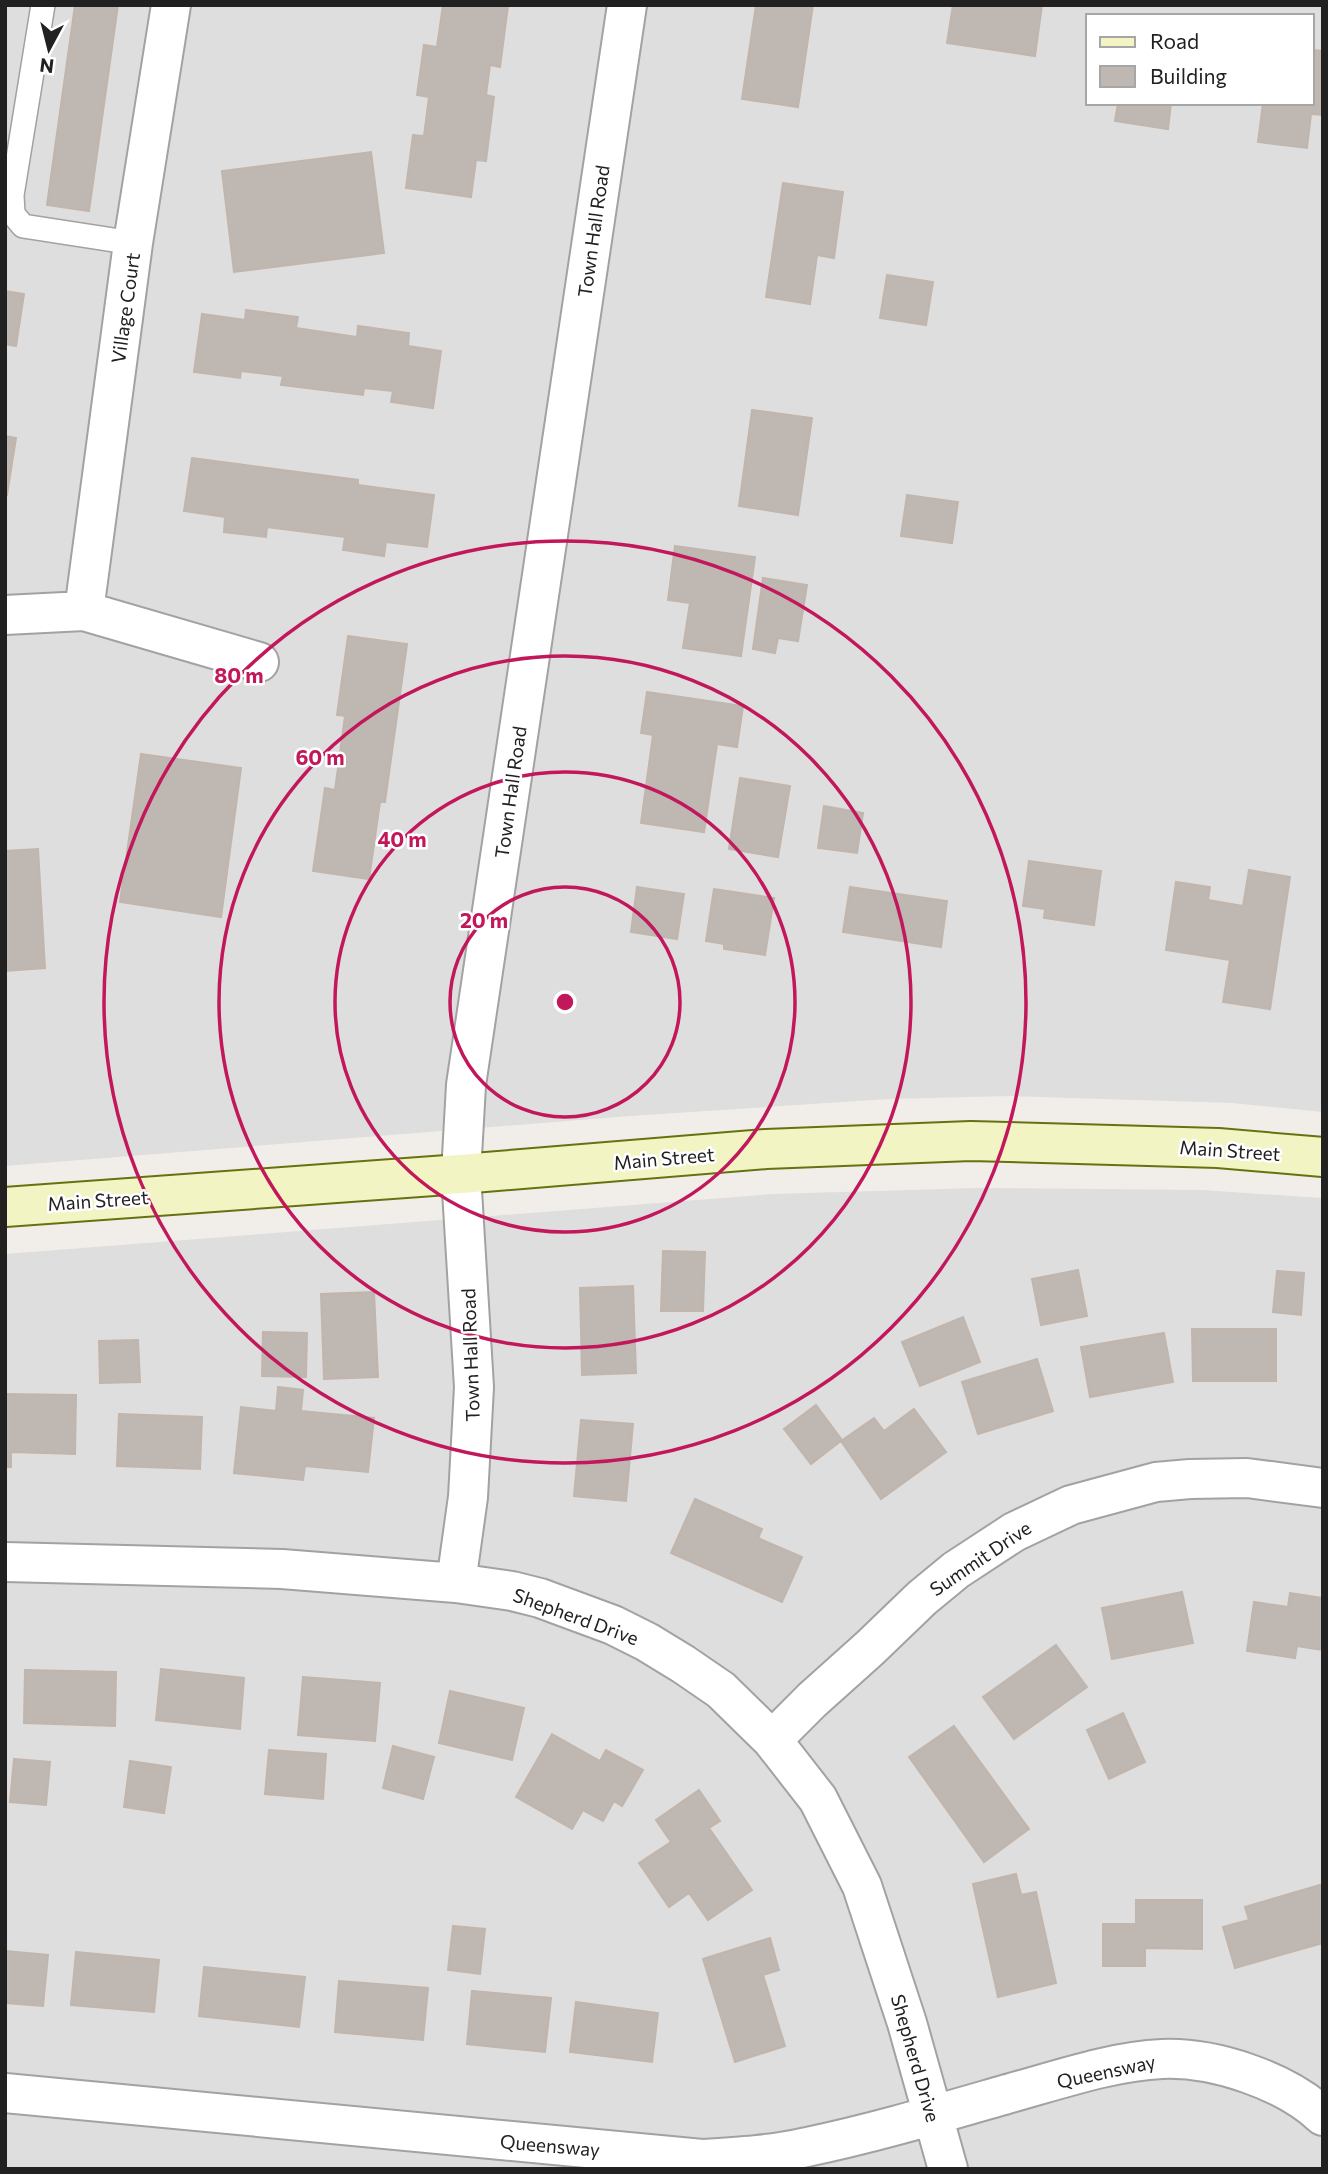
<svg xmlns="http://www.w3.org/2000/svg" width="1328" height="2174" font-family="Commissioner,sans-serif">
  <rect width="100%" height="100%" fill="#f1eee9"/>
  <path fill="#dfdede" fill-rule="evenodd" d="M5,5H1323V1112L1232,1103L1010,1096L889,1099L630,1116L5,1166ZM1088,16H1312V103H1088Z
    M978,1188L1202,1190L1323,1198V2169H5V1254L773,1194Z"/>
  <path fill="#beb7b2" stroke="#c1b5ac" stroke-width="2" d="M75,5H118L89,211L47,205Z
    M443,5L508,6L500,67L490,65L486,95L494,97L486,161L476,160L471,197L406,188L413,135L424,136L429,97L417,95L424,45L437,47Z
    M756,5H813L798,107L742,99Z
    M953,5H1042L1035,56L947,43Z
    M1312,50L1323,51V115L1311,114L1307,148L1258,142L1263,103H1312Z
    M1118,103H1171L1168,129L1115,121Z
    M371,152L384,253L234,272L222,171Z
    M783,183L843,192L834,258L817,255L810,304L766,297Z
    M887,275L933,282L926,325L880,318Z
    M5,291L24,294L16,346L5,344Z
    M246,310L298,317L296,328L357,337L358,326L409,333L408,346L441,351L433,408L391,402L393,391L364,388L363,395L281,385L283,376L241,371L240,378L194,372L202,314L245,320Z
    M752,410L812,418L798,515L739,506Z
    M5,436L16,438L7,495L5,494Z
    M192,458L358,480V485L434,495L427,547L386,542L384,556L343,550L345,537L267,527L266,537L224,532L225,517L184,511Z
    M907,495L958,502L952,543L901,536Z
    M675,546L755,557L741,656L683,648L690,603L668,600Z
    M763,578L807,585L798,641L778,638L775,653L753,649Z
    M348,636L407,644L385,802H380L369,879L313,871L325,788L335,790L345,716L337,715Z
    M647,692L743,706L737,747L717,744L704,832L641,823L653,735L641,733Z
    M141,754L241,768L221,917L120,902Z
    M740,778L790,786L778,857L729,849Z
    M824,806L863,813L857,853L818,848Z
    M38,849L45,968L5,971V851Z
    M1029,861L1101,871L1094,925L1044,918L1045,909L1023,906Z
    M1249,870L1290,877L1270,1009L1223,1002L1230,960L1166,950L1176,882L1210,887L1208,900L1243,906Z
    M637,887L684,894L677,939L631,932Z
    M850,887L947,901L941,947L843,932Z
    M714,889L774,898L765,955L724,949V944L706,941Z
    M663,1251L705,1252L703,1311H661Z
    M1078,1270L1087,1316L1041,1325L1032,1279Z
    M1277,1271L1304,1273L1301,1315L1273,1312Z
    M633,1286L636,1373L582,1375L580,1288Z
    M374,1292L378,1377L324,1379L321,1294Z
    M963,1317L980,1362L920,1386L902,1342Z
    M1192,1329H1276V1381H1193Z
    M263,1332L307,1333L306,1377L262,1376Z
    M1164,1333L1173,1382L1090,1397L1081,1347Z
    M138,1340L140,1382L100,1383L99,1341Z
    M1037,1359L1053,1411L978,1434L962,1382Z
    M278,1387L303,1390L301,1411L374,1418L368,1472L305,1466L303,1480L234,1473L241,1407L276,1411Z
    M5,1394L76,1395L75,1454L11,1452V1467H5Z
    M816,1405L842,1440L811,1464L784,1429Z
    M914,1409L946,1452L881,1499L841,1441L874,1418L884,1431Z
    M119,1414L202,1417L200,1469L117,1466Z
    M581,1420L633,1424L626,1501L574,1496Z
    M695,1499L762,1529L758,1538L802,1557L782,1602L671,1553Z
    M1182,1592L1193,1643L1112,1659L1102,1608Z
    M1290,1593L1323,1598V1650L1297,1646L1295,1658L1247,1651L1254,1602L1288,1607Z
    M1056,1645L1087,1687L1014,1739L983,1697Z
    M161,1669L244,1678L240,1729L156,1720Z
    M25,1670L116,1672L115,1726L24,1723Z
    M303,1677L380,1683L375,1741L298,1735Z
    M450,1691L524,1708L512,1760L439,1743Z
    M1123,1713L1145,1762L1109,1779L1087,1730Z
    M954,1726L1029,1829L984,1862L909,1757Z
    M552,1734L600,1761L606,1750L643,1770L622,1806L614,1801L603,1821L583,1810L572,1829L516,1797Z
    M393,1746L434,1757L423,1799L383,1788Z
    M269,1750L326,1754L323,1799L265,1794Z
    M14,1759L50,1762L46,1805L10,1802Z
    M130,1761L171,1767L164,1813L124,1807Z
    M699,1790L720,1821L709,1828L752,1890L708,1920L689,1893L669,1907L639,1863L671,1842L656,1820Z
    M1016,1874L1021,1895L1036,1892L1056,1983L998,1997L973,1884Z
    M1323,1884V1943L1235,1968L1223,1927L1249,1920L1245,1907Z
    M1136,1900H1202V1949L1145,1948V1966H1103V1924H1136Z
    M453,1926L485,1929L480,1974L448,1970Z
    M770,1938L779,1970L763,1975L785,2046L735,2062L703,1959Z
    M5,1951L48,1955L43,2006L5,2003Z
    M76,1952L159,1960L154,2012L71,2005Z
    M204,1967L305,1977L299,2027L199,2016Z
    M339,1981L428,1988L423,2040L335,2032Z
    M472,1991L551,1998L545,2052L467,2044Z
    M576,2002L658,2013L652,2062L570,2052Z"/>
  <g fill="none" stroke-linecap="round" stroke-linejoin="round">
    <g stroke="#a2a2a2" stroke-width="26">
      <path id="lane" d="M43,5L12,195L13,214L23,226L133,243"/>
    </g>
    <g stroke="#a2a2a2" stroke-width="42">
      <path id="street" d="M84,611L133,243L171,5
        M5,615L84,611L259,662
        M5,1562L282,1569L456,1583L512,1591L540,1598L613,1625L647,1642L683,1664L721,1690L772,1740L818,1799L862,1886L907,2023L948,2169
        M456,1583L468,1497L474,1387L461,1174L466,1085L627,5
        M772,1740L812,1700L870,1648L922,1598L956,1570L1014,1532L1071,1505L1156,1482L1190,1479L1247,1478L1323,1488
        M5,2093L702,2159C737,2157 773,2155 807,2147C874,2133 941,2113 1007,2094C1055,2081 1112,2061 1162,2059C1214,2057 1284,2080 1323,2116"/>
    </g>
    <g stroke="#677110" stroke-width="42">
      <path id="secondary" d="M5,1207L461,1174L766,1149L971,1141L1218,1148L1323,1157"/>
    </g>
    <use href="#lane" stroke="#fff" stroke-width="23"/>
    <use href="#street" stroke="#fff" stroke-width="38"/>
    <use href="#secondary" stroke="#f2f4c3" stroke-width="38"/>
  </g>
  <g fill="none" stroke="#c2185b" stroke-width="3.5">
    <circle cx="565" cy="1002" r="115"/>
    <circle cx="565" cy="1002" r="230"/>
    <circle cx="565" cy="1002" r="346"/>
    <circle cx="565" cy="1002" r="461"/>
  </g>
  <g text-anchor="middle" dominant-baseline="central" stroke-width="5" stroke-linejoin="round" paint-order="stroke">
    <g font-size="19" fill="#212121" stroke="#fff">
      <text transform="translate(593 231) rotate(-82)">Town Hall Road</text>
      <text transform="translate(125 308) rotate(-82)">Village Court</text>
      <text transform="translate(510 792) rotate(-82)">Town Hall Road</text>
      <text transform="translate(1230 1150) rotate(4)">Main Street</text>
      <text transform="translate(664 1158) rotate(-5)">Main Street</text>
      <text transform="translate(98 1200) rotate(-4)">Main Street</text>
      <text transform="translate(470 1355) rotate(-92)">Town Hall Road</text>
      <text transform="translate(980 1558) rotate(-34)">Summit Drive</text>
      <text transform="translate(576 1616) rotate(20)">Shepherd Drive</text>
      <text transform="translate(916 2058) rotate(74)">Shepherd Drive</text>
      <text transform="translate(1106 2071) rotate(-12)">Queensway</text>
      <text transform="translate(550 2145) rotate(5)">Queensway</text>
    </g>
  </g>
  <circle cx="565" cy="1002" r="10" fill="#c2185b" stroke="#fff" stroke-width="3.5"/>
  <g font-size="21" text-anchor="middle" font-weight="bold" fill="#c2185b" stroke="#fff" stroke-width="5" stroke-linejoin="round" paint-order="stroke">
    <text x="239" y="683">80 m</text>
    <text x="320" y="765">60 m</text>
    <text x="402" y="847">40 m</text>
    <text x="484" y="928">20 m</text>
  </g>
  <rect width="1328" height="2174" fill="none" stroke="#212121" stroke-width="14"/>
  <rect x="1086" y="14" width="228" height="91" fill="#ffffff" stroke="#a6a6a6" stroke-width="2"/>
  <rect x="1100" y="37" width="35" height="10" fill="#f2f4c3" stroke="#a6a6a6" stroke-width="2"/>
  <text x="1150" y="49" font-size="21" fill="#212121">Road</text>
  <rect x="1100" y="66" width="35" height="21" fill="#beb7b2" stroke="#a6a6a6" stroke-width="2"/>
  <text x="1150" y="84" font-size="21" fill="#212121">Building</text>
  <g transform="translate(49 49) rotate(187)" stroke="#ffffff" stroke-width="5" paint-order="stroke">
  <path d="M0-5L12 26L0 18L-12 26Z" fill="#212121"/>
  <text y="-10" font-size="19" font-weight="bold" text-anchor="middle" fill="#212121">N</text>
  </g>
</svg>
